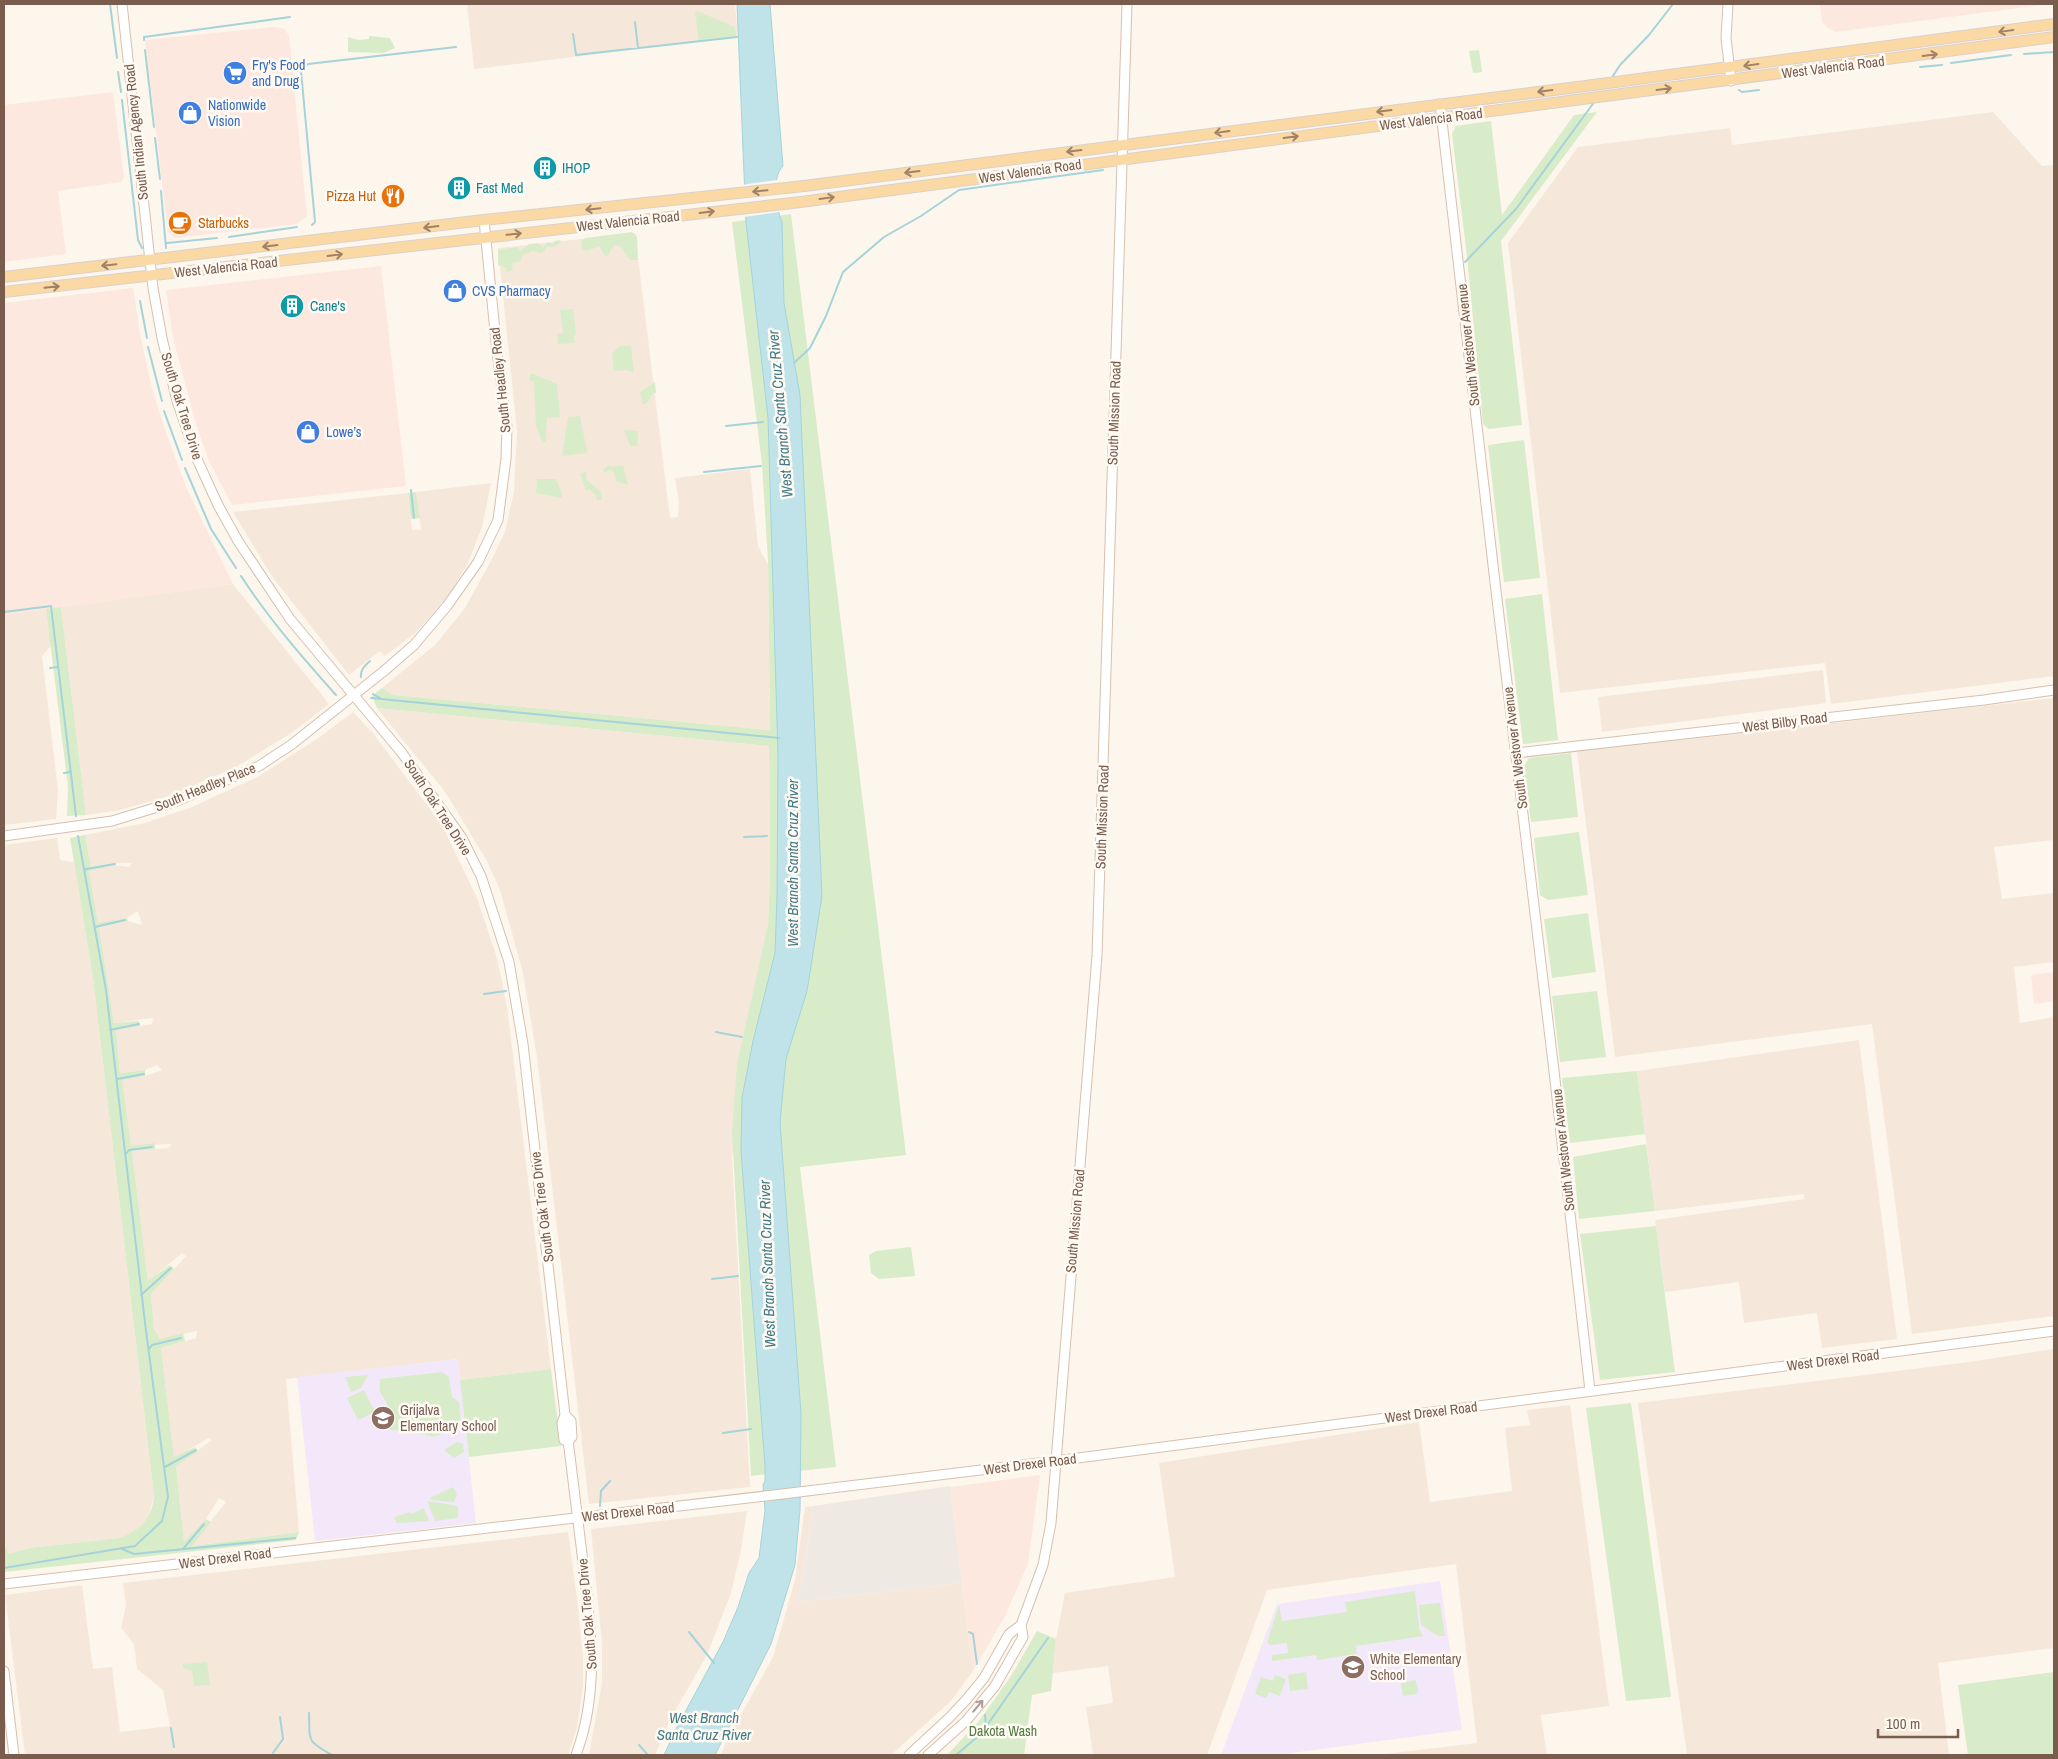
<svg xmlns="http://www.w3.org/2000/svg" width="2058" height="1759" font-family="'Archivo Narrow',sans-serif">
  <rect width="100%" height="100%" fill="#fdf6ec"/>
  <path fill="#f5e8da" d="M467,4H735L738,37L474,69Z
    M1993,112L2042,166L2054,165V676L1831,704L1825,663L1560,693L1508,243L1578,147L1730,128L1732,145Z
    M635,233L670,518L678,517L679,503L675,478L750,469L758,546L768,565L770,730L394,695L382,688L435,645L465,608L492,559L505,532L514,491L517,431L498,248Z
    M491,483L482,527L468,563L453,588L434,613L415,633L385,656L380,651L349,675L271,575L233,512L408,493L412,530H421L416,492Z
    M233,584L329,704L293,732L236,767L169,796L120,810L86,815L61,607Z
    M46,609L51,646L42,656L58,790L56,819L5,825L4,615Z
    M1823,670L1826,703L1602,732L1598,697Z
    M2054,698V840L1994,847L2002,899L2054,893V962L2014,967L2020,1023L2054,1017V1316L1912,1334L1872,1024L1615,1057L1577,752Z
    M377,708L769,746L770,874L768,925L732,1156L750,1487L589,1504L537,1057L523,973L500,890L487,861L446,793Z
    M353,712L372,732L442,825L477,898L497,958L507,1006L551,1369L460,1380L458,1359L286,1379L299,1532L191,1546L226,1502L219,1498L206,1519L184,1543L176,1466L212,1440L209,1438L174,1458L161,1348L196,1338L197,1331L160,1339L154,1329L151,1294L186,1256L182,1253L148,1282L132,1151L168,1148L172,1144L131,1146L121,1079L145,1076L162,1070L157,1065L145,1070L120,1073L116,1030L152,1024L153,1018L114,1023L99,927L128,921L142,925L138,911L127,918L98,924L89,870L115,865L129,867L132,863H116L91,867L85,835L145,823L192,807L259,776L317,739Z
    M57,838L60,860L74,862L93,978L154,1496L149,1516L142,1527L131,1534L119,1538L29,1548L8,1554L7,1548H4V845Z
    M1859,1040L1897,1339L1822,1348L1817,1313L1744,1323L1739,1282L1665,1292L1655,1220L1804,1199V1194L1655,1211L1637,1071Z
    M2054,1349V1648L1938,1663L1949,1755H1687L1638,1403L1969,1362Z
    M1570,1405L1609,1706L1541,1715L1547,1755H1377L1477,1743L1456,1564L1267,1590L1207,1755H1093L1086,1707L1113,1703L1108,1666L1053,1673L1056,1639L1065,1593L1175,1577L1159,1463L1419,1422L1430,1502L1512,1491L1505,1428L1530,1425L1527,1410Z
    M813,1506L804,1571L796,1602L962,1583L973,1671L951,1701L891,1755H721L727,1740L773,1657L795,1580L805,1507Z
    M747,1511L741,1550L731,1593L707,1655L671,1718L655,1755H589L602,1683V1644L591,1529Z
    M568,1532L577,1598L583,1657V1686L577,1728L568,1755H25L5,1595L82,1585L93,1669L112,1667L120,1732L170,1726L163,1690L137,1669L134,1644L121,1628L126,1605L123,1583Z"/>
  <path fill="#fde8e0" d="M1820,4H2050L1835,32L1828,28L1822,22Z
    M273,27L285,29L289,36L307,216L297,224L174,238L168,232L145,40Z
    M113,92L124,177L121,182L58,191L66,254L4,262V105Z
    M381,266L406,486L232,505L209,461L196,424L173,338L166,290Z
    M133,288L140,334L152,388L164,427L186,487L233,584L4,615V303Z
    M2054,972V1001L2034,1004L2031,975Z
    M1040,1475L1028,1564L1005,1616L973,1671L950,1487Z"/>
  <path fill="#efe9e4" d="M950,1486L962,1583L796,1602L804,1571L813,1506Z"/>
  <path fill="#f3e8fa" d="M458,1359L476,1523L315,1541L297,1377Z
    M1440,1581L1462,1730L1277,1755H1221L1277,1604Z"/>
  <path fill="#d8ecc9" d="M697,11L735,27L736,36L699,40L695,13Z
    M369,36L390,38L395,48L384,53L348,52V37L359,40L369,39Z
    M1479,50L1482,72L1473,73L1469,51Z
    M1597,112L1501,241L1522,425L1489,429L1483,424L1467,256L1452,134L1456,126L1491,121L1502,215L1574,115Z
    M791,214L906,1155L800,1167L836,1467L751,1476L732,1132L737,1064L768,925L770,874L769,746L377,708L372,696L382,688L394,695L770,730L768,561L762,464L732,222Z
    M632,232L637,237L638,260H630L621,247L616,245L611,249L608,256L604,255L600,246L587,251L582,249L581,241L585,238Z
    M560,240L561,242L556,246L546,247L545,251L540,253L533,251L524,254L520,261L511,264L513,270L507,272L505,267L498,265V250L517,247L521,251L529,244L538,243L543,247L548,242L552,244L555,241Z
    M573,309L576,335H574L575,343L558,344L557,334L563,333L560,310Z
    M620,346H631L634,372L625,370L614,371L612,354Z
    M531,373L557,384L560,417L547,418L546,442L543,443L536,426L534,382L529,379Z
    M655,382L656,393L652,394L646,404H642L640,392Z
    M580,416L587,451L585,453L562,456L568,417Z
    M624,430L638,431L637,446H630Z
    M1524,440L1540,578L1504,582L1488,445Z
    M609,465L612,467L623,465L628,485L616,481L614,472L610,470L605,472L603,470Z
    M587,472L586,479L601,492L602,500H597L596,495L589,489L586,491L580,473Z
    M537,479H556L561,491L562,498L536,493Z
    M416,492L420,518L411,519L408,493Z
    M1542,594L1558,740L1523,744L1505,599Z
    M61,607L86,815L67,816L68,787L46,609Z
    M1571,753L1578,817L1531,822L1523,767L1529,758Z
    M1579,832L1588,895L1548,900L1540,895L1534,838Z
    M85,835L91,867L116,863L115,865L89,871L98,923L127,918L128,921L99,927L114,1023L139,1021L140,1026L116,1030L120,1073L145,1070V1076L122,1080L131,1146L155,1143V1149L132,1151L148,1281L170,1265L174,1269L151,1294L154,1329L160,1339L183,1333L185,1341L161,1348L174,1457L195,1447L197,1452L176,1466L184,1542L206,1519L211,1522L192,1546L299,1532L296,1540L4,1572V1548H7L8,1554L29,1548L119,1538C140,1531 152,1519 154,1496L93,978L70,838Z
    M1588,913L1596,972L1552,978L1544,919Z
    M1597,991L1606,1057L1560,1062L1552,996Z
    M1637,1071L1645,1134L1570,1143L1562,1078Z
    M1646,1144L1655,1211L1579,1219L1573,1157Z
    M1656,1226L1675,1372L1600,1380L1580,1234Z
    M911,1247L915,1276L879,1279L871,1273L869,1255L876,1251Z
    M551,1369L561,1446L469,1457L460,1380Z
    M442,1372L449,1377L452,1397L459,1402L461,1421L447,1432L433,1437L415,1432L390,1430L386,1421C394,1404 385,1405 380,1391C379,1388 380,1382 380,1379Z
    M368,1375L361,1388L351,1392L345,1377Z
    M364,1390L375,1412L358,1420L347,1398Z
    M1631,1403L1671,1697L1626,1701L1586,1408Z
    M457,1442L463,1444L464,1452L454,1458L444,1450Z
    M453,1487L457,1494L454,1502L431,1500L430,1498Z
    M427,1501L458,1506V1518L435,1521Z
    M424,1508L429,1521L397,1523L394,1517L410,1512L411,1514Z
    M1415,1591L1419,1628L1423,1636L1356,1646L1357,1654L1317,1660L1316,1655L1272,1661V1655L1288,1653L1287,1643L1271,1645L1267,1643L1279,1605L1282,1621L1347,1612L1345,1602Z
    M1440,1603L1445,1636H1438L1421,1625L1419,1605Z
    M1037,1631L1056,1639L1051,1691L1032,1695L1024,1755H947L979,1721L1011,1676Z
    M207,1662L210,1685L194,1686L192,1671L183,1668V1664Z
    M1306,1672L1308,1689L1290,1691L1288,1675Z
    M2054,1672V1755H1968L1958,1685Z
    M1275,1675L1286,1679L1280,1696L1269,1692L1266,1698L1255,1694L1261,1677L1273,1681Z
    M1415,1680L1418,1688L1417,1694L1403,1696L1401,1683Z"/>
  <path fill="#bfe3e8" stroke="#a5d3da" d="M737,4H770L783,166C771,178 776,208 782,222L784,303L800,395L822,896L807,991L786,1059L780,1122L801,1414L800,1510L795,1565L771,1644L715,1755H664L677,1727L723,1642L738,1607L749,1573L759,1558L765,1511L763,1485L765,1481V1466L741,1152L742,1098L753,1041L775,953L777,898L778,756L768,418L746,222Z"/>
  <path fill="#fdf6ec" d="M777,180L779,212L744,217L741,185Z"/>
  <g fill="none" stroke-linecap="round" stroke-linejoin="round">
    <path stroke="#a5d3da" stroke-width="2" d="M110,4L117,58
      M635,22L638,48
      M573,34L576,55L737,37
      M144,40V37L290,17
      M145,50L154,127
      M2024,54L2054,52
      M1951,63L2011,55
      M1920,67L1942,65
      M118,72L121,92
      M1611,79L1620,65L1649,35L1673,4
      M1739,90L1742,92L1759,90
      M122,100L138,240L142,248
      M155,138L160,179
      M161,191L166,248
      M312,225L315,222L301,71L308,64L456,47
      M229,237L297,227
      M167,243L217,238
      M1465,262L1516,209L1595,101
      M140,301L147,338
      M148,347L162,401
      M794,363L810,348L826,316L843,272L884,237L921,216L959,190L1103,170
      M164,411L182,460
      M726,426L763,422
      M185,468L211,529L236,568
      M704,472L761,466
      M411,490L414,518
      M241,576C269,619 302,657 336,695
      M4,612L51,606L76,816
      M50,668L58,667
      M361,677C360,670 365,665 370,661
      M373,694L380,698
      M371,698L779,738
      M64,773L71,772
      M744,837L767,836
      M85,871L86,869L115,864
      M95,927L125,920
      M484,994L506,991
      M110,1030L139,1024
      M716,1032L742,1037
      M117,1079L144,1074
      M125,1155L129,1150L152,1147
      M712,1279L738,1276
      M141,1295L171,1268
      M149,1349L152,1345L181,1338
      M723,1433L751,1429
      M165,1467L196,1450
      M600,1506L601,1491L610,1481
      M122,1549L134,1554L295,1538
      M183,1549L204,1524
      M4,1568L135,1546L162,1521L168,1497L146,1331L106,990L78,836
      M689,1632L714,1663
      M969,1632L973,1634L977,1664
      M309,1713C310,1741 306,1741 332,1755
      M985,1715L986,1727
      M171,1728L174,1747
      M639,1745L648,1755
      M273,1753L283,1739L280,1717
      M956,1755L981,1734L1048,1638"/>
    <g stroke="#d6c0b0" stroke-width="11">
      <path id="secondary" d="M122,4L153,288L162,338L177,401L197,459L218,505L238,541L290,619L402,753L462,838L481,876L509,962L523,1044L565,1415
        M1728,4L1726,38L1731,81
        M1440,104L1496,591L1554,1071L1590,1391
        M1516,753L1984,700L2054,690
        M4,836L112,821L177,801L259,766L291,745L384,671L414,645L447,606L478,562L498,520L506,459L507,427L497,352L484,220
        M568,1442L572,1437L571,1421L565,1415L562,1423L564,1440L568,1442L569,1448C574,1486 578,1524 583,1562C591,1629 600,1690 576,1755
        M4,1584L774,1495L1055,1461L2054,1331
        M4,1671L14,1755
        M909,1755L950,1717L966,1700L984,1678L1009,1634L1021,1625L1043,1565L1051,1523L1097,956L1127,4
        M928,1755L966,1721L995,1686L1023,1637L1021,1625"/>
    </g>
    <g stroke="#dad1cd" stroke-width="12">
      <path id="primary" d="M4,277L484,220L804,186L1593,85L2054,24
        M4,292L801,202L2054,37"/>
    </g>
    <use href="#secondary" stroke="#fff" stroke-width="9"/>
    <use href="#primary" stroke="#fbd9a5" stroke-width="10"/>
  </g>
  <defs><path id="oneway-shaft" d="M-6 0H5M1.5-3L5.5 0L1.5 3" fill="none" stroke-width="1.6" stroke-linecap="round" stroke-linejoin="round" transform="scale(1.25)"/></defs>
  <g stroke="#a18267">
    <use href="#oneway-shaft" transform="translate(2006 31) rotate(172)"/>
    <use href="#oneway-shaft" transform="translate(1930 55) rotate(-7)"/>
    <use href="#oneway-shaft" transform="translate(1751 65) rotate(172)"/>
    <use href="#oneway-shaft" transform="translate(1664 89) rotate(-7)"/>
    <use href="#oneway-shaft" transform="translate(1545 91) rotate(173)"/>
    <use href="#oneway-shaft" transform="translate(1384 111) rotate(173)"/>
    <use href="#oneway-shaft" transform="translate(1222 132) rotate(172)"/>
    <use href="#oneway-shaft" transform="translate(1291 137) rotate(-7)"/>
    <use href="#oneway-shaft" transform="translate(1074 151) rotate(173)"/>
    <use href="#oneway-shaft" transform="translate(912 172) rotate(173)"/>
    <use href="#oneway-shaft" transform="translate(760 191) rotate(174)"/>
    <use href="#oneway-shaft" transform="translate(827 198) rotate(-8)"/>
    <use href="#oneway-shaft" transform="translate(593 209) rotate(174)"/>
    <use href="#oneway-shaft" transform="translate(707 212) rotate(-7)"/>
    <use href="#oneway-shaft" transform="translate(431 227) rotate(173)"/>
    <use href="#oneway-shaft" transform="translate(514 234) rotate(-6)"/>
    <use href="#oneway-shaft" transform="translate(270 246) rotate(173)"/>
    <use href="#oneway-shaft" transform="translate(335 255) rotate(-7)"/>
    <use href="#oneway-shaft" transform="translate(109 265) rotate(174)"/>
    <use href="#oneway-shaft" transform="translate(52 287) rotate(-6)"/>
  </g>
  <use stroke="#af9d94" href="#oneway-shaft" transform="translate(978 1706) rotate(-50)"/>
  <defs>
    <g id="supermarket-disc" transform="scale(1.25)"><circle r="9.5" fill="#3f7fe0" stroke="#fffaf3"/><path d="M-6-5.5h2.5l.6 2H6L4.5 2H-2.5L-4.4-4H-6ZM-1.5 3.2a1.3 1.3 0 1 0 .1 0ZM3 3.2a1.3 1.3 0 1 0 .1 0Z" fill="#fff"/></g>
    <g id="shop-disc" transform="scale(1.25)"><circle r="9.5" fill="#3f7fe0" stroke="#fffaf3"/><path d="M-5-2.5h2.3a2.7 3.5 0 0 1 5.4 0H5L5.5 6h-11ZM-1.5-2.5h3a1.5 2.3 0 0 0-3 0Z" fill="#fff"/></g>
    <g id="building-disc" transform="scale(1.25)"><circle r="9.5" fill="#0f9aa8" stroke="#fffaf3"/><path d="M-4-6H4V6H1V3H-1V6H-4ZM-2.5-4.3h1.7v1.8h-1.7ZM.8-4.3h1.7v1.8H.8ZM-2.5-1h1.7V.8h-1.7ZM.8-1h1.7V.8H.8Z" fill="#fff"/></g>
    <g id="restaurant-disc" transform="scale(1.25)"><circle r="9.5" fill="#e8710a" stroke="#fffaf3"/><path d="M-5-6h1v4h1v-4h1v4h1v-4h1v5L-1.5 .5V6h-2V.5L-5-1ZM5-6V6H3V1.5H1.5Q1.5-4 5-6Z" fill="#fff"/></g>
    <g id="cafe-disc" transform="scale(1.25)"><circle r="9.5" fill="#e8710a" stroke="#fffaf3"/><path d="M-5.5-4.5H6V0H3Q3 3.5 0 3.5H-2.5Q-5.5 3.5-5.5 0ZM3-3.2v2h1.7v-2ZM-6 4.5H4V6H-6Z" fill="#fff"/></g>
    <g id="school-disc" transform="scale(1.25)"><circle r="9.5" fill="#8d6e63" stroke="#fffaf3"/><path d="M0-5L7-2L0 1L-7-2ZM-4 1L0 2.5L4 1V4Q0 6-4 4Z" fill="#fff"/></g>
  </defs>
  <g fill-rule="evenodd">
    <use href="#supermarket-disc" x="235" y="73"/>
    <use href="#shop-disc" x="190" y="113"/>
    <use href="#building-disc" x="545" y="168"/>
    <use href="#building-disc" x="459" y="188"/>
    <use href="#restaurant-disc" x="393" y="196"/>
    <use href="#cafe-disc" x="180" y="223"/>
    <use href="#shop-disc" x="455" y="291"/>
    <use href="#building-disc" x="292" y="306"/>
    <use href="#shop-disc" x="308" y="432"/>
    <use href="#school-disc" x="383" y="1418"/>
    <use href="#school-disc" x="1353" y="1667"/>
  </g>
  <g text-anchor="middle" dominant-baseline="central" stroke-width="5" stroke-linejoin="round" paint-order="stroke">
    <g font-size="14" fill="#366cbe" stroke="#fffaf3" text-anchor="start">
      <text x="252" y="65">Fry's Food<tspan x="252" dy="16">and Drug</tspan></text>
      <text x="208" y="105">Nationwide<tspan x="208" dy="16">Vision</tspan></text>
      <text x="472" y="291">CVS Pharmacy</text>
      <text x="326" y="432">Lowe’s</text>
    </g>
    <g font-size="14" fill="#7a5c4d" stroke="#fffaf3">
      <text transform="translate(1833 67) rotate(-7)">West Valencia Road</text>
      <text transform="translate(1431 119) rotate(-7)">West Valencia Road</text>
      <text transform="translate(136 132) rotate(-96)">South Indian Agency Road</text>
      <text transform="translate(1030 171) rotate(-8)">West Valencia Road</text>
      <text transform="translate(628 221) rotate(-6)">West Valencia Road</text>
      <text transform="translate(226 267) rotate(-6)">West Valencia Road</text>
      <text transform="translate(1468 345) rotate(-96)">South Westover Avenue</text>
      <text transform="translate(500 380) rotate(-96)">South Headley Road</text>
      <text transform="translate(182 406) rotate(73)">South Oak Tree Drive</text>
      <text transform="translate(1114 413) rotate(-88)">South Mission Road</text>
      <text transform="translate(1785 722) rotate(-7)">West Bilby Road</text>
      <text transform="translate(1515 748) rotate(-97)">South Westover Avenue</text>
      <text transform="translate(205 787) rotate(-22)">South Headley Place</text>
      <text transform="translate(438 807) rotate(57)">South Oak Tree Drive</text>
      <text transform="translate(1102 817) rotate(-88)">South Mission Road</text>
      <text transform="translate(1563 1150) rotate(-96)">South Westover Avenue</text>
      <text transform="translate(542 1207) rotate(-97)">South Oak Tree Drive</text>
      <text transform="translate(1075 1221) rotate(-85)">South Mission Road</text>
      <text transform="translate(1833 1360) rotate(-7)">West Drexel Road</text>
      <text transform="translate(1431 1412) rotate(-7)">West Drexel Road</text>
      <text transform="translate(1030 1464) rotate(-7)">West Drexel Road</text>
      <text transform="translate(628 1512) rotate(-6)">West Drexel Road</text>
      <text transform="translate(225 1558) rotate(-7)">West Drexel Road</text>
      <text transform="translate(587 1614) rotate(-95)">South Oak Tree Drive</text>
    </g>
    <g font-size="14" fill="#0d838f" stroke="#fffaf3" text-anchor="start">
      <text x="562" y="168">IHOP</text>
      <text x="476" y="188">Fast Med</text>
      <text x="310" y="306">Cane's</text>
    </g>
    <g font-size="14" fill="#c56008" stroke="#fffaf3" text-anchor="end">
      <text x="376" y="196">Pizza Hut</text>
      <text x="198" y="223" text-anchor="start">Starbucks</text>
    </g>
    <g font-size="14" fill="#785e54" stroke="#fffaf3" text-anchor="start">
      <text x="400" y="1410">Grijalva<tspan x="400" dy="16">Elementary School</tspan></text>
      <text x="1370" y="1659">White Elementary<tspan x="1370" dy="16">School</tspan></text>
    </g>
    <g font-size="14" fill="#537a41" stroke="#fffaf3">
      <text x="1003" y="1731">Dakota Wash</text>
    </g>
    <g font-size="15" font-style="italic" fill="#437c86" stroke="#fffaf3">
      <text transform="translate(780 414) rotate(-95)">West Branch Santa Cruz River</text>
      <text transform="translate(792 863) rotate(-90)">West Branch Santa Cruz River</text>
      <text transform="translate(767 1264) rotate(-92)">West Branch Santa Cruz River</text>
      <text x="704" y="1717">West Branch<tspan x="704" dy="17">Santa Cruz River</tspan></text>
    </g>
  </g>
  <rect width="2058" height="1759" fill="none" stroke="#7a5c4d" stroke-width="10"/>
  <path d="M1878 1729v8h80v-8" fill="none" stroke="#7a5c4d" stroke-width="2.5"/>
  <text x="1886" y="1729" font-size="15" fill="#7a5c4d" stroke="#fffaf3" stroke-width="4" paint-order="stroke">100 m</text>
</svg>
